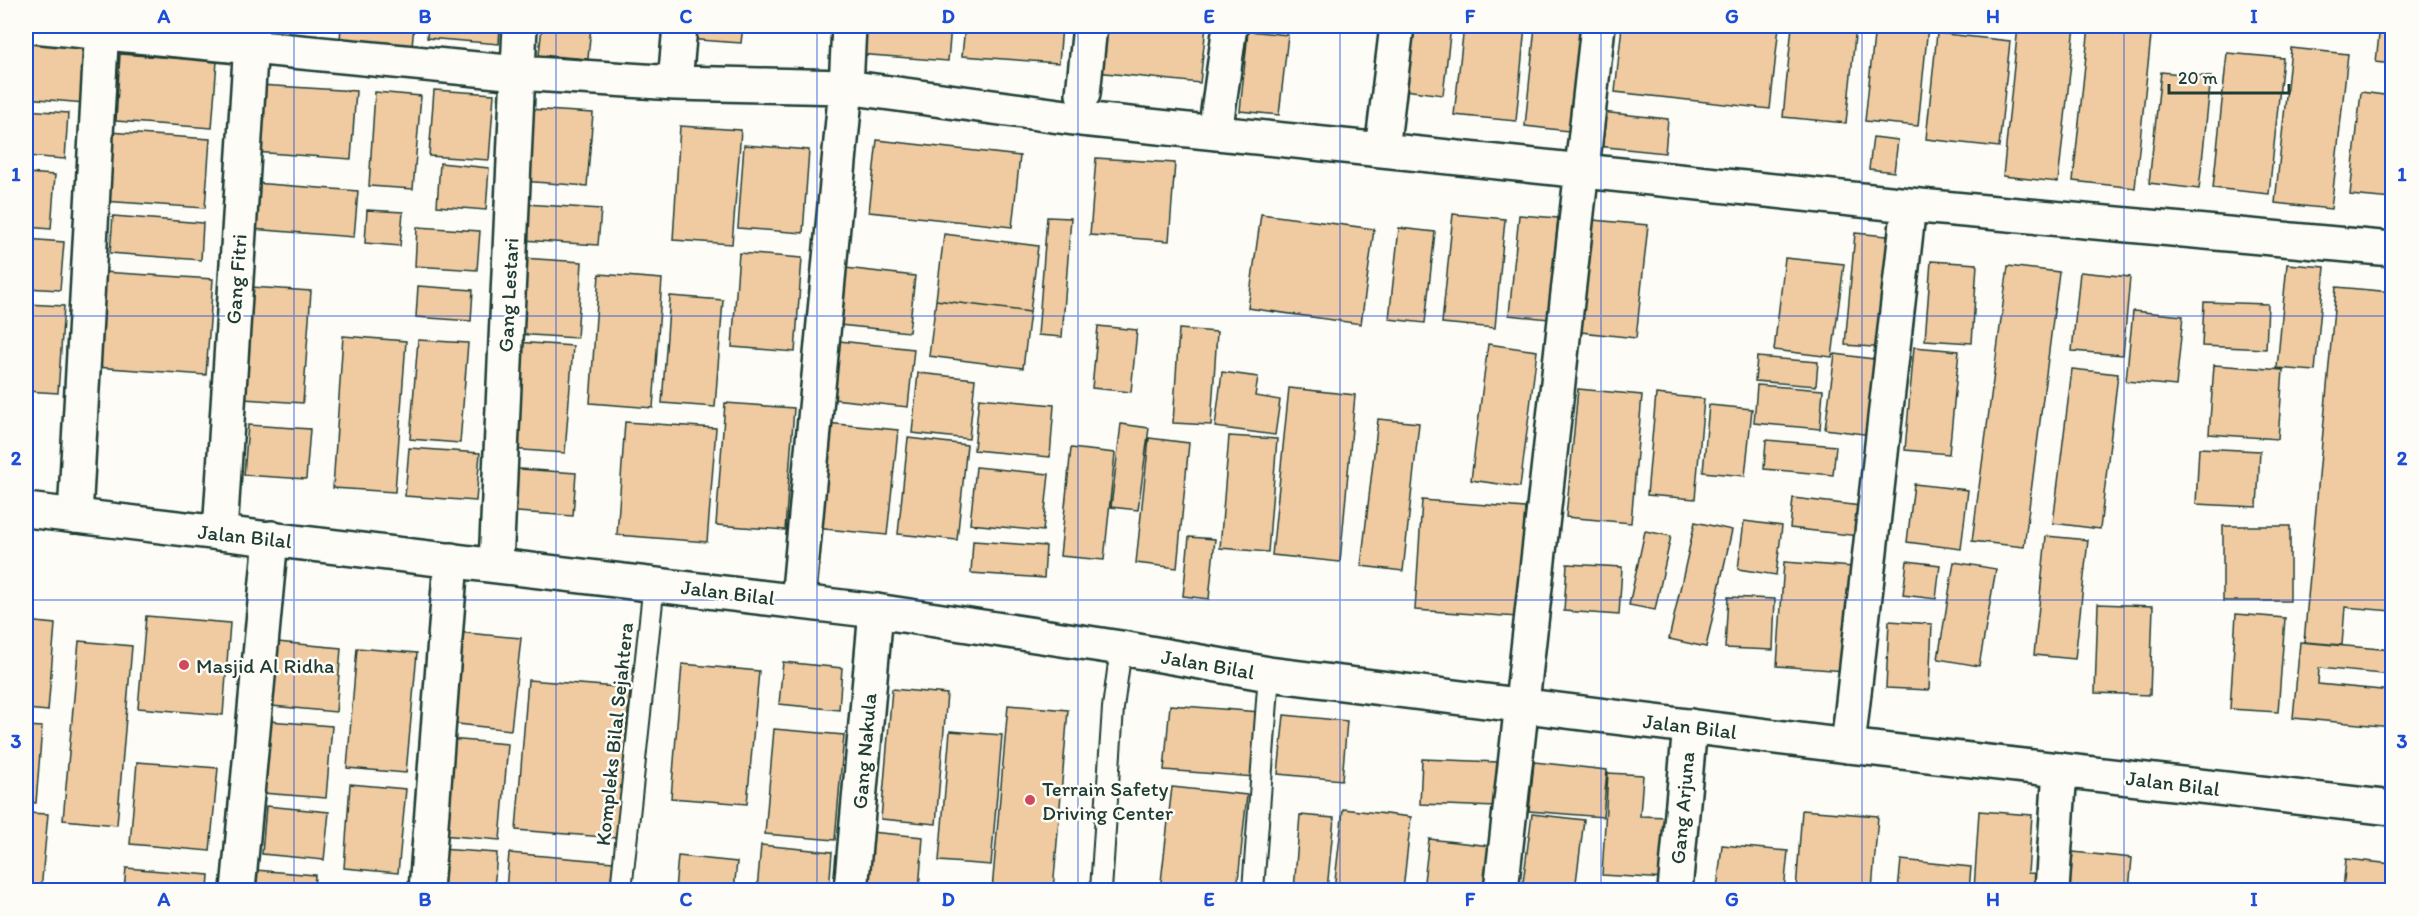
<svg xmlns="http://www.w3.org/2000/svg" width="2418" height="916" font-family="Itim,sans-serif">
  <rect width="100%" height="100%" fill="#fdfcf7"/>
  <filter id="ink" filterUnits="userSpaceOnUse"><feTurbulence type="fractalNoise" baseFrequency=".0167" numOctaves="2"/><feDisplacementMap in="SourceGraphic" scale="12" xChannelSelector="R" yChannelSelector="G"/><feConvolveMatrix kernelMatrix="1 2 1 2 8 2 1 2 1" color-interpolation-filters="sRGB"/></filter>
  <g filter="url(#ink)">
    <path fill="#f0caa0" stroke="#1f3d34" stroke-width="1.5" d="M341,26H414L412,46L340,41Z
      M428,26H500L499,44L427,38Z
      M542,26H591L588,59L539,55Z
      M686,26H743L741,43L685,39Z
      M861,26H951L948,61L858,54Z
      M965,26H1062L1059,63L962,56Z
      M1101,26H1206L1200,83L1096,72Z
      M1404,26H1451L1443,95L1397,89Z
      M1464,26H1525L1516,121L1454,115Z
      M1535,26H1588L1577,132L1525,126Z
      M1622,26H1779L1770,109L1615,92Z
      M1792,26H1856L1846,123L1783,117Z
      M1875,26H1928L1918,126L1865,121Z
      M2018,26H2075L2058,182L2003,176Z
      M2089,26H2152L2135,188L2073,181Z
      M2380,26H2392V64L2376,62Z
      M1248,31L1288,35L1279,115L1240,111Z
      M1937,33L2010,41L1999,147L1926,139Z
      M26,40L89,45L85,103L26,98Z
      M2291,48L2348,54L2331,209L2275,203Z
      M2227,53L2283,58L2269,194L2213,188Z
      M120,54L217,61L212,128L116,121Z
      M2161,72L2211,77L2199,189L2149,183Z
      M259,85L356,91L351,159L254,152Z
      M434,90L494,94L489,160L429,156Z
      M375,92L421,96L413,189L369,186Z
      M2361,92L2392,96V199L2350,195Z
      M528,109L593,113L587,186L522,181Z
      M26,110L68,113L65,159L26,156Z
      M1601,112L1668,119L1665,153L1597,146Z
      M680,126L741,130L732,244L673,240Z
      M108,132L210,139L205,208L103,201Z
      M1873,137L1898,140L1894,172L1869,169Z
      M877,140L1020,156L1012,227L869,212Z
      M744,145L809,150L803,233L738,228Z
      M1096,158L1175,163L1169,241L1090,235Z
      M440,163L489,168L486,210L437,206Z
      M26,173L55,175L51,229L26,227Z
      M254,183L358,191L354,237L251,229Z
      M525,204L601,209L598,245L523,240Z
      M367,210L403,212L400,246L365,243Z
      M1261,214L1374,229L1361,324L1248,308Z
      M1453,214L1505,219L1495,328L1442,323Z
      M1519,215L1558,218L1549,319L1509,315Z
      M113,216L203,223L201,260L110,253Z
      M1047,217L1071,218L1062,337L1038,335Z
      M1593,220L1648,225L1636,338L1581,332Z
      M417,227L480,231L477,270L415,266Z
      M1399,228L1435,232L1425,323L1389,319Z
      M1855,233L1897,237L1887,348L1845,345Z
      M944,234L1038,246L1030,312L936,300Z
      M26,239L64,242L60,290L26,288Z
      M739,253L802,258L795,352L732,347Z
      M522,258L582,262L577,338L516,334Z
      M1785,258L1844,264L1832,357L1774,350Z
      M1931,261L1977,264L1972,343L1925,340Z
      M2287,264L2325,267L2315,371L2277,368Z
      M2008,266L2059,272L2024,547L1972,541Z
      M845,268L915,276L909,332L839,325Z
      M102,272L213,279L206,375L95,367Z
      M2080,272L2130,277L2123,355L2072,351Z
      M599,274L662,279L653,408L590,403Z
      M418,286L473,290L471,321L416,317Z
      M251,287L311,291L303,403L243,399Z
      M2336,287L2392,292V611L2345,607L2342,645L2304,642Z
      M670,296L723,300L715,407L662,403Z
      M936,300L1030,312L1023,368L929,356Z
      M2204,302L2268,304L2266,349L2202,346Z
      M26,304L64,306L58,393L26,391Z
      M2133,311L2183,316L2176,386L2126,381Z
      M1098,326L1137,330L1131,392L1092,388Z
      M1179,329L1217,332L1211,425L1173,423Z
      M343,336L406,341L395,492L333,488Z
      M418,340L468,343L460,443L410,439Z
      M839,341L914,349L908,407L833,399Z
      M516,342L573,346L565,453L509,449Z
      M1488,344L1537,351L1520,487L1471,480Z
      M1914,347L1959,351L1949,454L1905,450Z
      M1835,354L1881,360L1871,435L1825,429Z
      M1757,357L1818,362L1816,386L1755,381Z
      M2214,365L2283,370L2278,439L2209,434Z
      M2072,369L2118,374L2100,529L2053,523Z
      M1222,372L1258,377L1255,396L1280,400L1275,435L1215,427Z
      M918,373L975,379L969,439L912,433Z
      M1757,385L1823,390L1820,429L1754,423Z
      M1289,388L1355,395L1340,562L1272,555Z
      M1578,389L1642,395L1631,523L1566,517Z
      M1656,394L1704,399L1695,499L1647,495Z
      M979,398L1054,405L1050,457L974,450Z
      M725,403L794,408L785,530L716,525Z
      M1709,405L1752,409L1745,476L1703,472Z
      M1378,419L1419,423L1403,571L1361,566Z
      M625,422L716,428L707,542L617,535Z
      M826,423L898,430L887,535L815,528Z
      M1121,424L1149,428L1138,510L1111,507Z
      M248,425L310,429L306,479L244,475Z
      M1229,436L1277,439L1268,552L1220,548Z
      M908,438L967,445L957,540L898,534Z
      M1149,438L1189,443L1177,568L1136,563Z
      M1766,440L1836,446L1833,475L1764,469Z
      M409,448L480,453L476,501L405,496Z
      M1071,448L1115,453L1104,560L1060,556Z
      M2199,448L2260,451L2257,507L2196,504Z
      M976,467L1049,474L1043,531L970,524Z
      M506,468L576,473L573,516L503,511Z
      M1914,484L1968,490L1961,549L1907,542Z
      M1793,498L1861,506L1858,536L1790,528Z
      M1422,500L1525,508L1518,617L1415,610Z
      M1744,521L1782,526L1776,575L1738,569Z
      M1695,522L1732,530L1706,647L1669,639Z
      M2223,526H2290V601H2223Z
      M1645,531L1671,536L1655,610L1629,605Z
      M2046,536L2088,540L2075,659L2034,655Z
      M1189,537L1215,539L1209,599L1183,596Z
      M973,541L1046,546L1044,578L971,573Z
      M1907,561L1940,565L1936,599L1903,595Z
      M1784,562L1853,567L1846,671L1777,666Z
      M1954,562L1996,569L1979,666L1938,659Z
      M1567,564L1622,567L1619,615L1564,611Z
      M1728,597L1775,599L1773,650L1725,648Z
      M2098,604L2153,606L2150,695L2095,693Z
      M2236,614L2285,618L2278,712L2230,709Z
      M146,616L230,623L223,715L138,708Z
      M26,621L55,624L48,711L26,709Z
      M1889,621L1932,624L1929,690L1886,688Z
      M456,632L521,638L511,730L449,723Z
      M79,641L132,646L117,825L63,820Z
      M277,642L341,648L336,712L272,706Z
      M2300,642L2392,650V675L2319,668L2318,684L2392,691V727L2293,718Z
      M357,648L417,653L406,773L347,768Z
      M783,662L842,668L839,710L779,704Z
      M682,664L759,671L747,804L671,798Z
      M528,680L630,688L617,838L516,830Z
      M892,689L947,694L936,824L881,819Z
      M1008,705L1068,710L1053,890H992Z
      M1170,705L1260,712L1255,777L1164,770Z
      M1284,715L1347,721L1342,780L1278,774Z
      M269,721L332,726L326,798L262,793Z
      M26,726L42,727L36,803L26,802Z
      M774,729L844,735L835,840L765,834Z
      M950,731L1002,735L991,865L939,861Z
      M449,739L508,744L500,840L441,835Z
      M1422,759L1498,762L1496,807L1420,804Z
      M137,762L218,768L210,851L130,844Z
      M1534,762L1607,770L1603,817L1529,811Z
      M1608,773L1643,775L1640,816L1669,817L1666,879L1602,875Z
      M350,784L406,789L398,873L344,868Z
      M1172,787L1247,795L1237,890H1160Z
      M266,806L329,812L324,860L262,854Z
      M1343,809L1411,817L1403,890H1334Z
      M1802,810L1878,816L1872,890H1796Z
      M1979,811L2032,815L2028,873L2046,874L2044,890H1974Z
      M26,813L48,814L41,890H26Z
      M1532,814L1584,820L1575,890H1522Z
      M1300,815L1334,818L1327,890H1294Z
      M870,832L923,837L919,890H865Z
      M1429,839L1490,846L1485,890H1423Z
      M761,845L832,852L829,890H757Z
      M1722,845L1788,851L1784,890H1717Z
      M440,849L497,853L494,890H437Z
      M2073,852L2132,858L2129,890H2069Z
      M509,853L613,862L610,890H506Z
      M678,856L737,862L734,890H675Z
      M2346,859L2392,864V890H2343Z
      M1901,860L1971,867L1969,890H1898Z
      M126,868L209,875L208,890H124Z
      M255,870L315,875L314,890H254Z
      M338,885L394,890H337Z
      M1586,885L1665,890H1585Z"/>
    <g fill="none" stroke-linecap="round" stroke-linejoin="round">
      <g stroke="#1f3d34" stroke-width="24">
        <path id="service" d="M621,890L654,583
          M1101,890L1113,708L1121,648
          M1253,890L1269,674"/>
      </g>
      <g stroke="#1f3d34" stroke-width="38">
        <path id="minor" d="M33,26L518,73L675,83L846,87L1081,119L1382,150L1909,205L2392,249
          M675,83L680,26
          M1083,94L1090,26
          M1215,133L1230,26
          M1382,150L1397,26
          M75,516L102,26
          M220,533L252,26
          M496,565L520,26
          M798,601L846,87L849,26
          M1848,746L1909,205
          M238,890L271,538
          M426,890L451,560
          M851,890L876,611
          M1501,890L1598,26
          M1675,890L1690,726
          M2052,890L2060,770"/>
      </g>
      <g stroke="#1f3d34" stroke-width="38">
        <path id="secondary" d="M26,510L876,611L1121,648L1269,674L1848,746L2392,808"/>
      </g>
      <use href="#service" stroke="#fdfcf7" stroke-width="20"/>
      <use href="#minor" stroke="#fdfcf7" stroke-width="33"/>
      <use href="#secondary" stroke="#fdfcf7" stroke-width="33"/>
    </g>
  </g>
  <path fill="none" stroke="#1d4ed8" stroke-width="1.5" stroke-opacity="0.55" d="M294,26V890M556,26V890M817,26V890M1078,26V890M1340,26V890M1601,26V890M1862,26V890M2124,26V890M26,316H2392M26,600H2392"/>
  <g fill="#d1495b" stroke="#fdfcf7" stroke-width="2">
    <circle cx="184" cy="665" r="6"/>
    <circle cx="1030" cy="800" r="6"/>
  </g>
  <g text-anchor="middle" dominant-baseline="central" stroke-width="5" stroke-linejoin="round" paint-order="stroke">
    <g font-size="21" fill="#1f3d34" stroke="#fdfcf7">
      <text transform="translate(236 279) rotate(-86)">Gang Fitri</text>
      <text transform="translate(508 295) rotate(-87)">Gang Lestari</text>
      <text transform="translate(245 536) rotate(6)">Jalan Bilal</text>
      <text transform="translate(728 592) rotate(7)">Jalan Bilal</text>
      <text transform="translate(1208 664) rotate(10)">Jalan Bilal</text>
      <text transform="translate(1690 726) rotate(7)">Jalan Bilal</text>
      <text transform="translate(614 734) rotate(-84)">Kompleks Bilal Sejahtera</text>
      <text transform="translate(864 751) rotate(-85)">Gang Nakula</text>
      <text transform="translate(2173 783) rotate(7)">Jalan Bilal</text>
      <text transform="translate(1682 808) rotate(-85)">Gang Arjuna</text>
    </g>
    <g font-size="21" fill="#1f3d34" stroke="#fdfcf7" text-anchor="start">
      <text x="196" y="665">Masjid Al Ridha</text>
      <text x="1042" y="788">Terrain Safety<tspan x="1042" dy="24">Driving Center</tspan></text>
    </g>
  </g>
  <rect width="2418" height="916" fill="none" stroke="#fdfcf7" stroke-width="66"/>
  <path d="M2169 84v9h120v-9" fill="none" stroke="#1f3d34" stroke-width="3"/>
  <text x="2178" y="84" font-size="18" fill="#1f3d34" stroke="#fdfcf7" stroke-width="4.5" paint-order="stroke">20 m</text>
  <rect x="33" y="33" width="2352" height="850" fill="none" stroke="#1d4ed8" stroke-width="2"/>
  <g font-size="20" text-anchor="middle" font-weight="bold" fill="#1d4ed8">
    <text x="164" y="23">A</text>
    <text x="425" y="23">B</text>
    <text x="686" y="23">C</text>
    <text x="948" y="23">D</text>
    <text x="1209" y="23">E</text>
    <text x="1470" y="23">F</text>
    <text x="1732" y="23">G</text>
    <text x="1993" y="23">H</text>
    <text x="2254" y="23">I</text>
    <text x="16" y="181">1</text>
    <text x="2402" y="181">1</text>
    <text x="16" y="465">2</text>
    <text x="2402" y="465">2</text>
    <text x="16" y="748">3</text>
    <text x="2402" y="748">3</text>
    <text x="164" y="906">A</text>
    <text x="425" y="906">B</text>
    <text x="686" y="906">C</text>
    <text x="948" y="906">D</text>
    <text x="1209" y="906">E</text>
    <text x="1470" y="906">F</text>
    <text x="1732" y="906">G</text>
    <text x="1993" y="906">H</text>
    <text x="2254" y="906">I</text>
  </g>
</svg>
